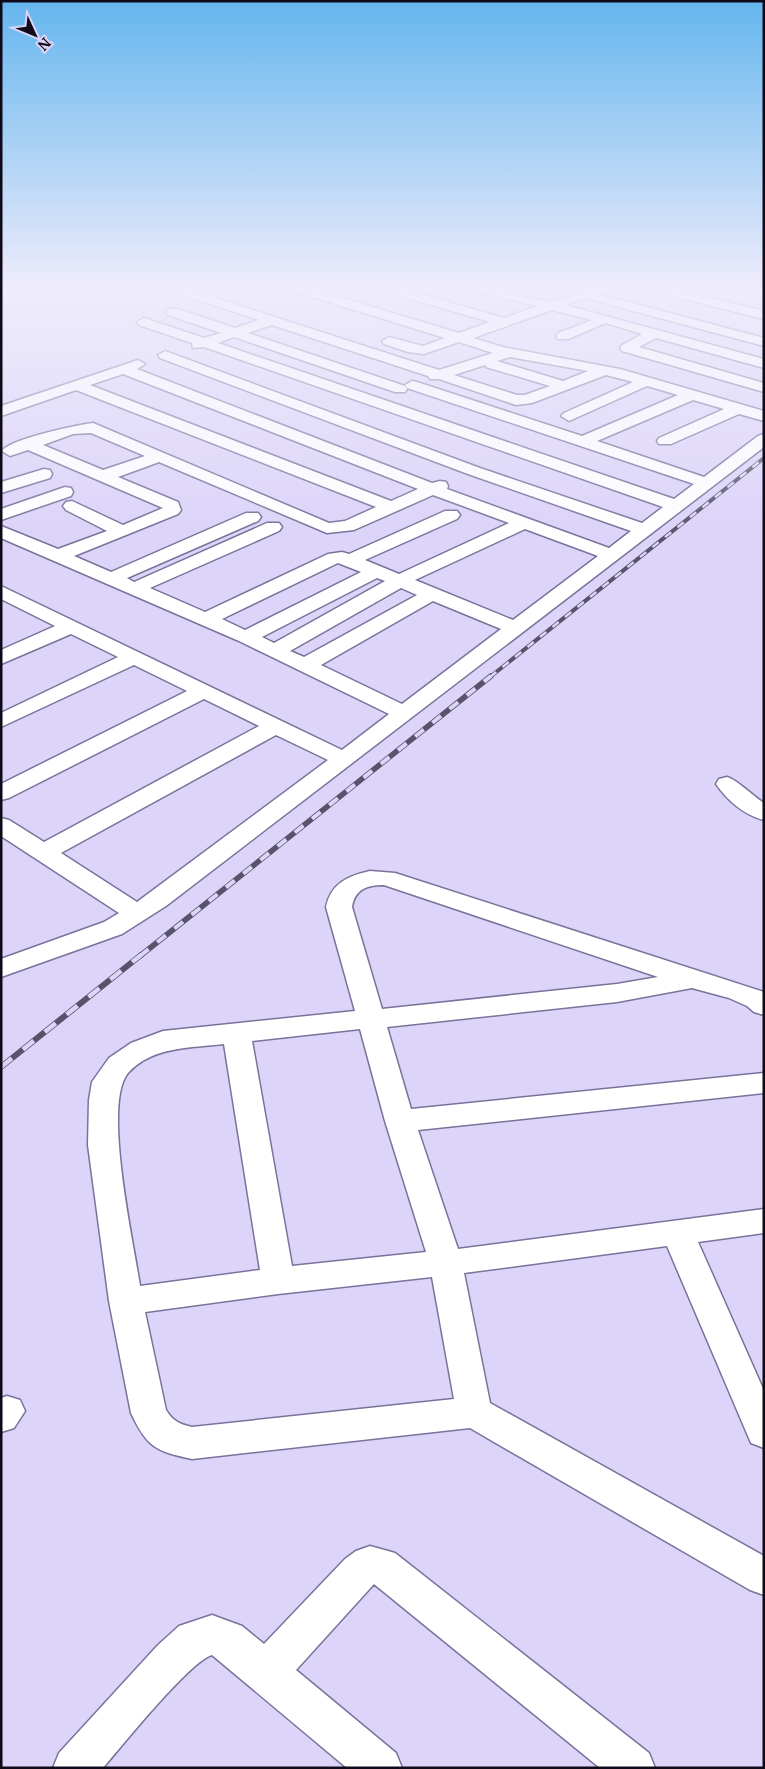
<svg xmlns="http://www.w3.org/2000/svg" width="765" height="1769" font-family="Merriweather,serif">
  <rect width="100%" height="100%" fill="#dcd4f9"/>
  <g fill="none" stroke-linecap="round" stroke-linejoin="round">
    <g stroke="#7b729b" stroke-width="3">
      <path id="minor" d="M165,287H182L439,370L493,353L459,342L424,354L408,352L384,344L382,341L389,337L423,346L445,338L290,290L288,287H306L459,333L490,322L380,290L378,287H396L504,318L537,306L471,290L469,287C498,287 521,299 549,301C564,303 586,287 605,287L606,289L598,294L764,338V346L585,298L565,305L764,359V368L656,338L639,347L764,383V392L622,351L620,348L622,345L642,334L606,323L568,339H558L556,336L558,333L592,320L552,310L473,338L503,347L620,369L764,411V421L739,414L671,444H659L657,441L659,438L724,409L693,400L597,441L704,477L758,436L764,434V447L166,906L122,934L1,977V959L104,922L119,913L1,836V818L9,820L44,842L259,726L204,699L9,798L1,800V784L187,691L134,665L1,727V713L118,657L71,634L1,664V650L55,626L1,599V586L342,750L389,714L239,641L1,538V526L58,549L107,531L66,510L63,506L66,502L72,501L123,525L163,508L28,450L10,456L2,451C10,439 77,425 93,423L329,523L345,521L376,507L76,390L1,416V406L138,360L145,364L137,369L432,483L440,481L446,482L448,486L447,489L609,548L631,531L468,474L160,358L158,355L165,351L480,468L642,523L663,507L204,347L193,348L192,343L139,325L137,322L144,318L204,338L221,333L168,315L166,312L168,309H178L235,328L259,320L167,290ZM272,325L428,376L430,379H439L516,405L532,403L606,375L633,382L564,413L561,416L569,421L647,386L678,395L582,436L417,382L412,381L405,385L407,388L694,484L674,499L218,343L234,337L395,392H405L407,389L405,386L248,333ZM510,357L588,371L563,381L497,361ZM485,365L486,367L550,386L525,395H517L454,375ZM123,374L418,489L391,501L90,385ZM91,433L145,456L103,470L43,445L73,434ZM159,462L327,533L354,530L433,495L509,523L399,574L365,560L457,519L460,515L457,511H445L349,554L342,552L328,554L205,612L150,588L279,531L282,527L279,523H267L134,582L127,578L258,521L261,517L258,513H246L111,572L74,556L178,514L181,510L178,502L118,477ZM525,529L598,556L513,620L415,580ZM338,563L361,572L245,630L222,619ZM377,578L385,581L274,643L262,637ZM401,588L417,595L304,657L290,651ZM433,601L501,629L402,704L321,665ZM276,735L328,760L137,902L61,853Z
        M226,287H245L243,290L226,292L225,289Z
        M646,287H666L764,311V319L648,290Z
        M44,469L50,470L52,474L50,478L1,493V482Z
        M65,487L71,488L73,492L71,496L1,520V509Z
        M727,777C736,779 753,796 764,803V820C744,815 727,800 716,784L719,779Z
        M370,871L395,873L764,992V1015L754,1012L747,1006L729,998L692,988L617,1002L387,1027L411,1109L764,1073V1093L418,1130L458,1249L764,1209V1233L698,1242L764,1391V1448L751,1443L667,1246L464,1273L490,1403L764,1556V1595L750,1590L470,1428L192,1459C155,1451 147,1447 131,1413L109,1301L88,1145L89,1100L92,1082L109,1058L131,1043L163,1031L355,1011L326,907C331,883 348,876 370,871ZM384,885L658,977L617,984L382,1009L352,907C355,889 367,885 384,885ZM360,1029L385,1121L426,1252L292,1266L252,1041ZM224,1044L260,1270L140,1286C134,1244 102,1104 128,1073C152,1046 192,1048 224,1044ZM432,1277L454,1399L192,1427C179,1424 173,1421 166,1410L145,1312L278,1294Z
        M7,1396L20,1400L25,1411L14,1428L1,1432V1398Z
        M370,1546L395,1553L649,1753L655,1768H600L374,1584L296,1670L396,1753L402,1768H347L212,1655C190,1661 122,1746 103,1768H53L59,1753L158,1645L179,1626L212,1615L242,1626L264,1644L345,1559L356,1551Z"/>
    </g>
    <use href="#minor" fill="#fff" fill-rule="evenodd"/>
    <g stroke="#58536a" stroke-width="4">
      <path id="rail-far2" d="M490,677L764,458"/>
    </g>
    <g stroke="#58536a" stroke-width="5.5">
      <path id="rail-far1" d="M140,956L491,676"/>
    </g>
    <g stroke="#58536a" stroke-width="6">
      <path id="rail" d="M1,1067L141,955"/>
    </g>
    <use href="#rail-far2" stroke="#dcd4f9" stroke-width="2.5" stroke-dasharray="8" stroke-linecap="butt"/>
    <use href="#rail-far1" stroke="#dcd4f9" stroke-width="4" stroke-dasharray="11" stroke-linecap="butt"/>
    <use href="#rail" stroke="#dcd4f9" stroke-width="4.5" stroke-dasharray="14" stroke-linecap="butt"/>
  </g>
  <linearGradient id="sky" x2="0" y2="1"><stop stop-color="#64b6ee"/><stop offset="0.54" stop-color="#efecfc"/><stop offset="1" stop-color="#efecfc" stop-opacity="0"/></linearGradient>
  <rect width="765" height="534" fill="url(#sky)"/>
  <rect width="765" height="1769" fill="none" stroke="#0e0a19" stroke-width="5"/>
  <g transform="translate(35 35) rotate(134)" stroke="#dcd4f9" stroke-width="4" paint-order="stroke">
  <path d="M0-4L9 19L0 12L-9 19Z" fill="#0e0a19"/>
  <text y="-8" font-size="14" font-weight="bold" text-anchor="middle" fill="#0e0a19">N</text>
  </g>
</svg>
